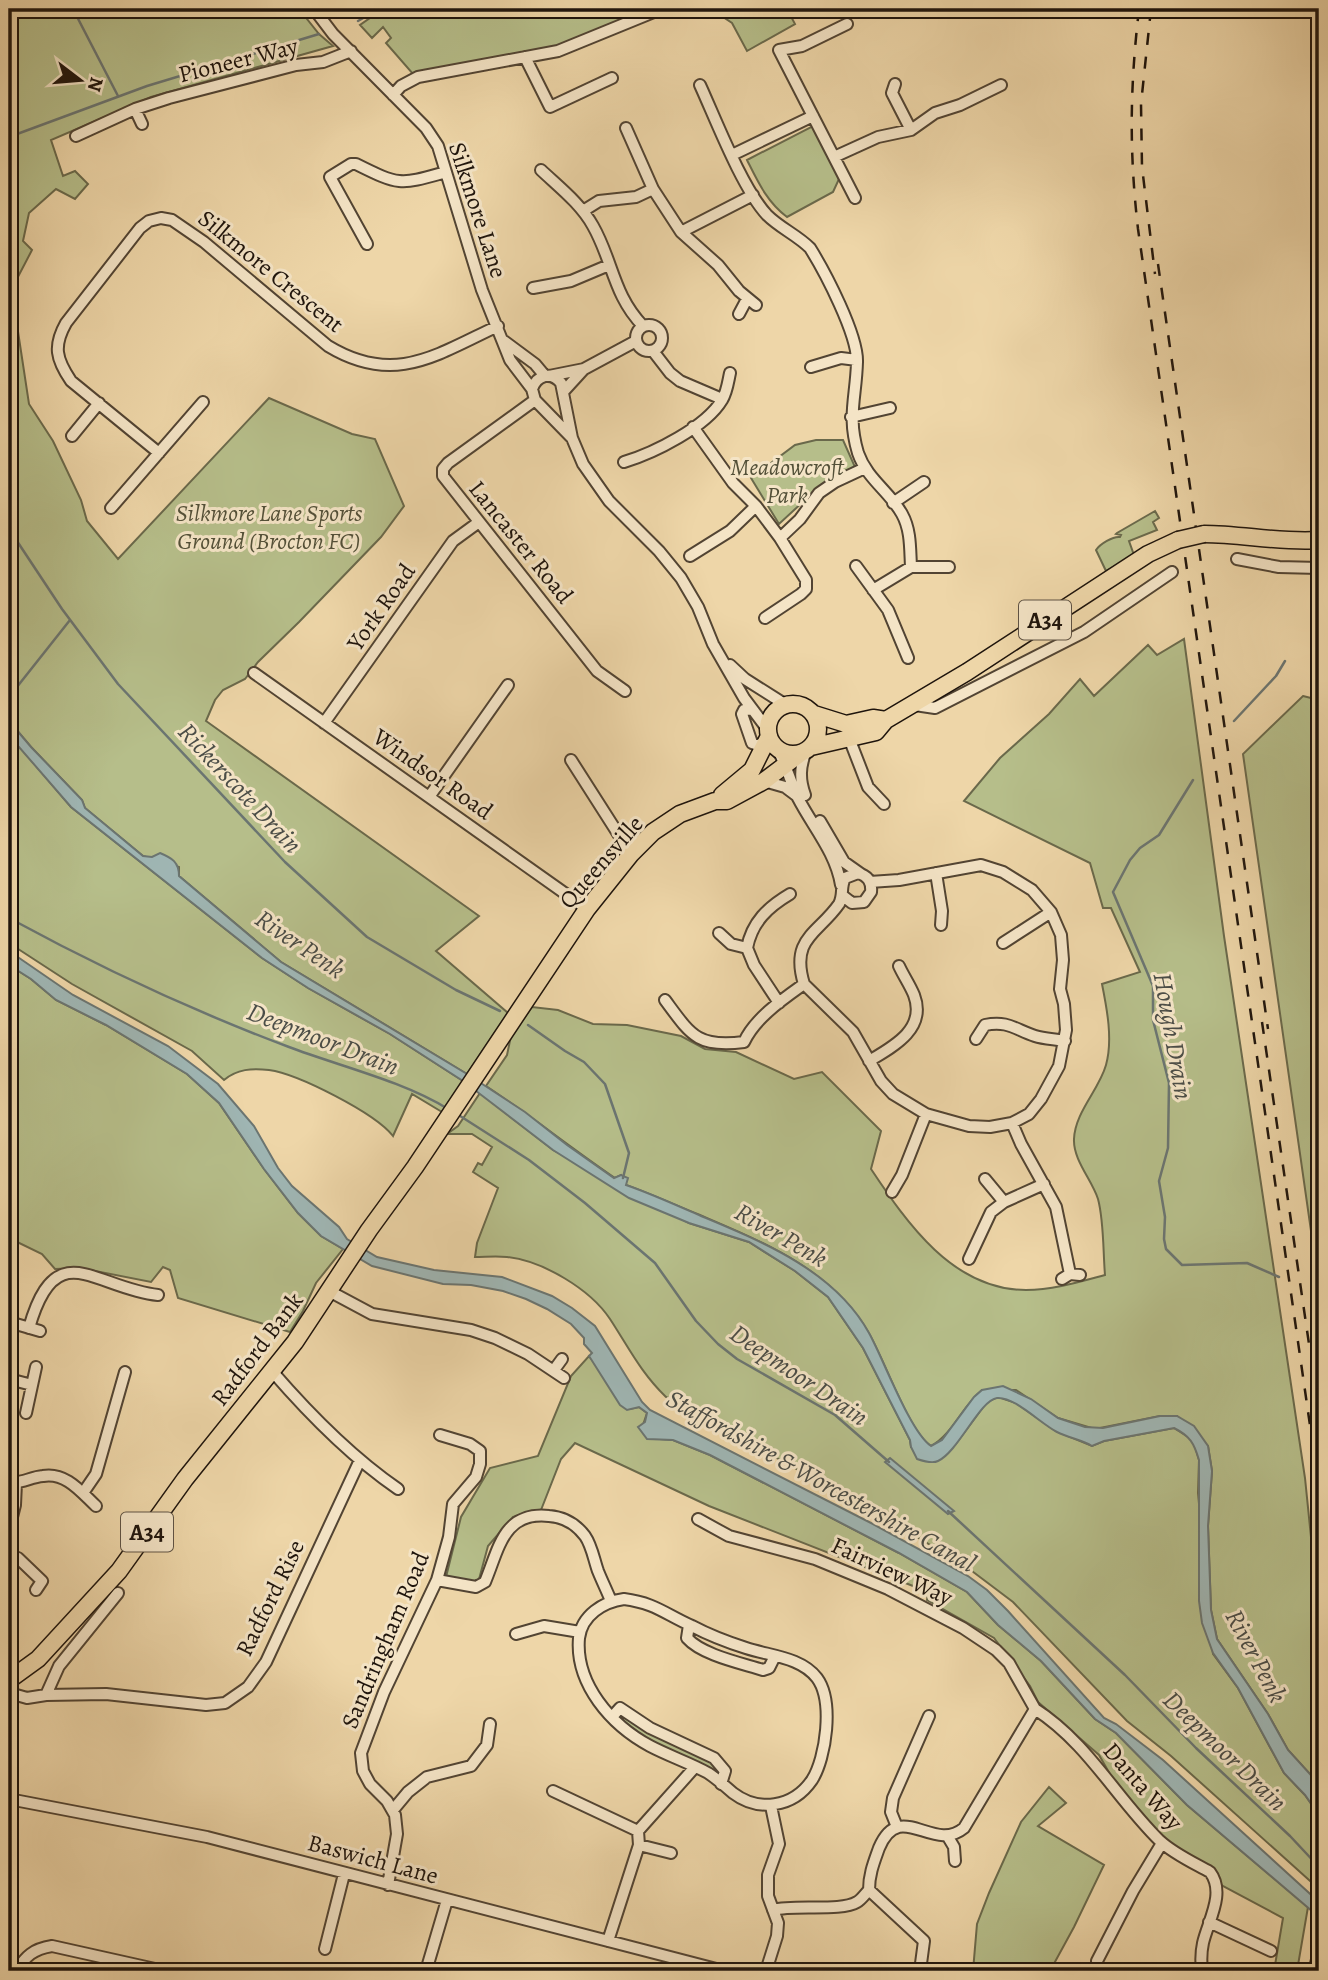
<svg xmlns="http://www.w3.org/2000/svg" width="1328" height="1980" font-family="Alegreya,serif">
  <rect width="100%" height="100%" fill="#eed6a8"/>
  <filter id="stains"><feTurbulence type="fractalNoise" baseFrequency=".00286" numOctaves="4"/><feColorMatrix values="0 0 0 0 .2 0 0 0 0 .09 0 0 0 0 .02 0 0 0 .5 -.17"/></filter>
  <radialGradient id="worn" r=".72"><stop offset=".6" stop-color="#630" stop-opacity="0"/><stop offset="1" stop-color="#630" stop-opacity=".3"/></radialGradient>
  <path fill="#b6be8a" stroke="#6a694b" stroke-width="2" d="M9,9H299L319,34L333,46L151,97L51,140L63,176L75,171L88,184L75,199L56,189L29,213L23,241L32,250L9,294Z
    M383,9H652L557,47L413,74L386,43L391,38L383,27L372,38L360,25Z
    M711,9H787L795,24L747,51L732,23Z
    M813,126L839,179L833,192L787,217C767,202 758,182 747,160Z
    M9,315L17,325L29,404L53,441L81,500L87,521L118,559L269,398L352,434L375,439L404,506L381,537L299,622L258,662L245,679L223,690L215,700L206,721L479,916L436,951L508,1013L467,1074L281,962L179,876V867L143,856L85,808L82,800L31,747L9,721Z
    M816,440H843L855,467L819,487L779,524L751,478L795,445Z
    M1155,511L1159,518L1153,522L1157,530L1129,541L1134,555L1106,571L1096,550C1100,544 1113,536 1120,537L1121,535L1116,534L1117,533Z
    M1184,639L1224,936L1305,1478L1319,1616V1784L1288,1750L1268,1714L1217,1639L1211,1610L1208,1526L1212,1471L1208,1446L1177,1416H1160L1095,1429L1058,1418L1016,1390H982C962,1406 953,1434 931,1446C908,1431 884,1357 867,1330C830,1269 763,1242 700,1215C675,1205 651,1194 626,1185L621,1175L615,1178C571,1148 530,1115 486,1086L507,1055L511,1036L532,1007L558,1010L593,1024L627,1025L681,1036L705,1049L736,1052L794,1079L822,1072L881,1131L871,1169C907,1223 953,1290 1026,1290C1053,1290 1079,1282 1105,1275C1103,1252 1104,1221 1098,1199C1092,1180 1073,1160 1074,1139C1075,1112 1099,1090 1106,1065C1113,1040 1107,1009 1102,984L1140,972L1111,908H1103L1090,863L964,801L1000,758L1049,714L1080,679L1094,696L1148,645L1157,655Z
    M1303,696L1319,700V1268L1317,1273L1243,754Z
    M9,740L19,746L71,807L262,958L308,988L390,1034L463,1081L442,1112L412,1094L393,1136C375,1113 298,1074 269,1070C252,1068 237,1069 224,1080L192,1051L72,984L9,943Z
    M9,965L31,979L56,1000L106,1025L187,1074L219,1103L264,1169L298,1213L321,1236L343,1249L316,1283L303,1311L290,1332L178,1298L170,1270L163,1267L151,1282L80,1268L55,1269L42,1254L9,1238Z
    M480,1093L553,1150L689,1223L749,1242L795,1271L828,1297L863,1348L910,1440L911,1447L955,1445L987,1402L998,1397L1016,1403L1056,1431L1092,1446L1104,1441L1174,1428L1193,1440L1199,1460L1198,1493L1213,1654L1238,1688L1284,1773L1305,1795L1319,1815V1889L1171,1756L1127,1721L1013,1602L964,1565L878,1514L666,1397C641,1373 629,1348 610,1319C590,1289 543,1261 507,1257C496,1256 485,1257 475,1257L477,1243L498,1188L473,1172L478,1163L482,1165L492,1147L472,1134H447L458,1126Z
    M589,1356L630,1409L639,1407L647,1413L643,1425L647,1438L673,1440L710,1455L899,1553L967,1592L998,1625L1041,1661L1095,1719L1116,1733L1187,1805L1308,1907L1297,1971H1274L1283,1918L1219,1884L1162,1843L1127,1804L1099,1755L1038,1702L1030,1686L994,1638L927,1600L928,1594L913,1586L709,1506L575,1443L561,1459L541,1510L513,1517L488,1546L478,1583L446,1577L461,1517L490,1468L538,1456L571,1376Z
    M622,1713L709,1759L720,1769V1776L644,1737L619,1718Z
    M1049,1787L1066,1803L1038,1826L1104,1865L1074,1927L1050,1971H973L977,1924L989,1893L1021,1822Z"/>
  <path fill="#9fb6b4" stroke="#6b7571" stroke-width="2" d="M9,721L31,747L82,800L85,808L143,856L152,857L160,853C172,858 179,862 179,876L281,962L467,1074L525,1112L567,1145L614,1178L621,1175L628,1178L626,1185C652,1194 676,1205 701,1216C763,1242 835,1271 869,1333C883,1358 910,1432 931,1446L942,1440L974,1397L982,1390L1003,1386L1031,1399L1058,1418L1085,1427L1103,1428L1160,1416H1177L1194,1426L1208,1446L1212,1471L1208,1526L1211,1610L1217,1639L1268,1714L1288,1750L1319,1784V1815L1305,1795L1284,1773L1238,1688L1213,1653L1202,1623L1199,1601V1460C1194,1443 1190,1436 1174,1428L1104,1441L1092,1446C1082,1440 1069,1438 1057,1432C1041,1424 1014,1396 997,1398C980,1400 958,1452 938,1461C932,1464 923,1461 917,1459L911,1447L910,1440L863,1348L828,1297L795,1271L749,1242L689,1223L629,1198L553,1150L463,1081L390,1034L308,988L262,958L71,807L19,747L9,740Z
    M9,951L73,995L168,1046L218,1084L254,1126L278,1168L292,1186L339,1227L347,1239L377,1257L434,1270L502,1277L552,1296L572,1308L595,1326L642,1402L650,1410L873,1524L968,1576L987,1590L1008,1611L1104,1718L1116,1724L1163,1760L1319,1902V1917L1187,1805L1116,1733L1095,1719L1041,1661L998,1625L967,1592L899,1553L710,1455L673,1440L647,1439L638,1427L645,1422L647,1413L639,1407L627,1410L620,1405L589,1356L592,1353L584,1344V1338L571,1324L547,1309L526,1299L503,1291L471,1285L443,1284L372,1266L321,1236L298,1213L264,1169L219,1103L187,1074L106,1025L56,1000L31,979L9,965Z
    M890,1458L954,1511L948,1514L885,1462Z"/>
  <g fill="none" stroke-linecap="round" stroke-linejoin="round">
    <path stroke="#6b7571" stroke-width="2.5" d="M73,9L118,96
      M358,21L379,9
      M9,137L147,86L319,34
      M9,529L62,609L118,684L285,862L367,937L456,990L500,1011
      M9,697L70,620
      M1234,721L1276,676L1285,661
      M1193,780L1159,835L1140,848L1130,860L1113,892L1153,986V1020L1169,1083L1168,1148L1159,1181L1165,1217L1164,1239L1166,1249L1182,1265L1247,1263L1279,1277
      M9,918C99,967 193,1011 289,1047C339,1066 403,1081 448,1109
      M528,1025L565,1051L584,1062L605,1084L629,1153L623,1178
      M457,1114L529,1160L585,1203L655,1263L696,1321L718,1344L737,1359L835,1415L889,1462
      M948,1511L1125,1675L1196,1748L1290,1836L1319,1867"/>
    <g stroke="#524433" stroke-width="14">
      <path id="minor" d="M314,9L333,34L426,128L438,146L482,290L510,360L532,389L535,400L572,438
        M847,24L802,46L779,50L855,198
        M525,57L550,107L612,78
        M895,84L892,93L911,130
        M700,85C716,120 742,188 767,215C780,228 797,235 810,248C825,272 858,335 857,362C856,398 847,416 858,453C867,479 890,492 902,514C911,530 910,549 911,567
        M393,95L401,86L418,77L558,51L661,9
        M135,109L142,124
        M626,128L653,189L681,232L718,265L739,291L756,305
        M76,136L135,109L169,98L296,65L323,62L351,51
        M732,155L813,116
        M834,157L878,137L911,130L935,113L960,105L1001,85
        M541,170C559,187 581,204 593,226C613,261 613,295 643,326
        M583,211L599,201L636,197L653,189
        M681,232L753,195
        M367,244L330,177L351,164H356C400,186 400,185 446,172
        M533,288L571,281L609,265
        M739,314L747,299
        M636 338a13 13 0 1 1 26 0a13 13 0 1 1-26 0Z
        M504,341L535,364L545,376
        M653,351L670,373L680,381L722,399
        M811,367L841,358L857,360
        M549,376L584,369
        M532,389C537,375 551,371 561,383L572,438L583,464L609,501L659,551L681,578L698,607L713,644L744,698L768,730
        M563,392L584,369L636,341
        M535,400L448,463L443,469V476L597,671L625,691
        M851,417L890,408
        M693,427L733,483L756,506L780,538L806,580V589L801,594L765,618
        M72,436L99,403
        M159,453L71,381C56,359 53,346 66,323L140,228L149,221L161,218L172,220L204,242L328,346C394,386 436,355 498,326
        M624,462C654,453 706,427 722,400C727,392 728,382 730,373
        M893,503L924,482
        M111,508L203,402
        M780,538L800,519L819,493L835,482L865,468
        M690,556L730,531L756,506
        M1237,559L1279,567L1319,568
        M856,566L888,610L908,658
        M873,590L911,567H949
        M730,665L745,679L786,705
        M254,673L587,909
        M915,705L935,708L1084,632L1172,572
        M752,709L744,710L742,714L752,743L758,745L766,742
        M324,723L453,541L479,522
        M849,738L868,787L884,804
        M777,748C786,764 790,781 798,798C813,827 836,853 841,885
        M571,760L631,854
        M764,781L785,787L797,796
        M805,795C799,779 800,766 806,751
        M429,797L508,685
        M820,821L844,862L861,874
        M936,873L942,911L941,925
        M843,896L852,903L864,902L871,892C872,882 868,876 858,873L845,878C840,887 844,895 839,904C818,934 790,938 804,984L853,1032L881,1081L893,1094L926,1114L969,1126L990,1127L1012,1123L1029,1114L1041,1099L1059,1066L1066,1030L1064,1004L1060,989L1063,960L1061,935L1051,912L1032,890L1003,872L981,865L899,880L870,882
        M719,933L731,944L747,948
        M1003,943L1051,912
        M747,948C752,922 768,907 790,894
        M747,948L754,965L779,1003
        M665,1000C691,1035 697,1048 744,1042C755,1018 783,999 804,984
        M976,1039L985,1025C1008,1020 1016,1030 1035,1036C1044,1039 1055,1039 1065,1041
        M869,1061C893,1047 927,1029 914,995C910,985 903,975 899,966
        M1012,1123L1021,1144L1056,1207L1070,1274
        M985,1179L1004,1202
        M892,1192L902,1175L926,1114
        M969,1259L991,1212L1004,1202L1044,1184
        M1062,1279L1070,1274L1080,1275
        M329,1291L372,1314L471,1330L495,1338L528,1354L564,1378
        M9,1322L40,1331
        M29,1328C56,1233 94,1288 158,1295
        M554,1370L562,1359
        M272,1371C310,1415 350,1456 398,1489
        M9,1379L32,1385
        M26,1413L36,1367
        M9,1482C22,1484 30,1477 43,1476C66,1472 81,1492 96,1506
        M83,1493L96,1474L125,1372
        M698,1519L729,1536L815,1559L888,1589L963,1628L996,1650L1009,1663L1035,1709
        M9,1529L15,1505L16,1483
        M9,1556L18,1558L42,1581L36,1590
        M437,1580L476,1587L485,1582C499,1549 503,1511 549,1516C563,1517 576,1524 585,1536C592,1546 594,1560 598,1571C602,1581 607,1591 611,1601
        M624,1599C655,1603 665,1614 692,1626C709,1635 727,1642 746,1648C770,1656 801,1657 817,1678C834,1701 826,1758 812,1780C793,1808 758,1812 733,1793C725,1786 717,1779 708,1773C690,1763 669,1756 650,1746C611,1725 575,1684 579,1638C582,1615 603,1602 624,1599Z
        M689,1625L687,1638C702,1655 741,1663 763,1670L769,1668L775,1656
        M516,1634L544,1626L580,1632
        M13,1694L27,1698L46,1695L106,1694L206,1705L225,1703L248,1687L266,1662L360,1460
        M46,1695L59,1666L118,1593
        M1035,1709C1088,1743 1116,1798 1160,1841C1174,1854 1194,1863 1210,1872C1226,1893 1208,1921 1203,1943C1201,1952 1201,1962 1202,1971
        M612,1717L620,1708L650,1728L714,1758L725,1771L721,1784
        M553,1791L638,1831
        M9,1799L207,1837L724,1971
        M393,1810L408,1792L427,1777L471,1766L487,1745L490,1724
        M897,1827L891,1812L893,1798L929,1716
        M948,1837L954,1847L955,1861
        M639,1845L671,1853
        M388,1885L397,1834L395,1815L387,1801L370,1784L363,1771L361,1753L384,1692L437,1580L449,1537L453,1504L476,1477L480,1464V1451L470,1444L440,1435
        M773,1910C794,1904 841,1912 857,1902C861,1900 865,1894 869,1890
        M1209,1922L1271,1951
        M608,1941L639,1845L638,1831L695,1767
        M325,1949L344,1874
        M1097,1961L1133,1891L1162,1843
        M16,1971C26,1956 33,1949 52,1946L164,1971
        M426,1971L447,1900
        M766,1971L777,1936L778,1923L768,1896V1875L779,1844L771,1806
        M920,1971L924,1941L869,1890C869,1874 874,1862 879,1848C900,1798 933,1854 964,1828L1035,1709"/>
    </g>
    <g stroke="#1e140c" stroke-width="19">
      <path id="highway" d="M1204,534C1242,534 1281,543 1319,540
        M768 729a25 25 0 1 1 50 0a25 25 0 1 1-50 0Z
        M814,714L846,724L873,718L886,720
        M811,747L876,732L886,720L967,672L1148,554L1178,540
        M722,795L752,770L769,736
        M9,1680L38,1659L119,1571L185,1479L295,1342L369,1230L415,1167L587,909L631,854L653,832L680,814L715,801H727L764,781L801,753"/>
    </g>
    <use href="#minor" stroke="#f4e4c6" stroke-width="10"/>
    <use href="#highway" stroke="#eed6a8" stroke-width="16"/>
    <path stroke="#1e140c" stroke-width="2.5" stroke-dasharray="12 12" stroke-linecap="butt" d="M1139,9C1130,87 1129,150 1138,229L1319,1488
      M1151,9L1141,104L1142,167L1155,274
      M1158,264L1268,1029
      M1262,1022L1309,1344
      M1312,1334L1319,1383
      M1309,1971L1319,1917"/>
    <g stroke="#1e140c" stroke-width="19" stroke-linecap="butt">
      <path id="highway-bridge" d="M1178,540L1204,534"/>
    </g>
    <use href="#highway-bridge" stroke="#eed6a8" stroke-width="16"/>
  </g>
  <g text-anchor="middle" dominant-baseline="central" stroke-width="6" stroke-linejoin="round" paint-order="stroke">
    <g fill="#f4e4c6" stroke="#5e5244" stroke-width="2">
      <rect x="1019" y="600.5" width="52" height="39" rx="5"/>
      <rect x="121" y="1512.5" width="52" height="39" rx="5"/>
    </g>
    <g font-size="23" font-weight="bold" fill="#1e140c">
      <text x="1045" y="620">A34</text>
      <text x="147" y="1532">A34</text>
    </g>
    <g font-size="24" fill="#1e140c" stroke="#f4e4c6">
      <text transform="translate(238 60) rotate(-14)">Pioneer Way</text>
      <text transform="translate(478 210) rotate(72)">Silkmore Lane</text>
      <text transform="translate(271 271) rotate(39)">Silkmore Crescent</text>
      <text transform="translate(521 542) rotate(51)">Lancaster Road</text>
      <text transform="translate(381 607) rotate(-55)">York Road</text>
      <text transform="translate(433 774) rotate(35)">Windsor Road</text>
      <text transform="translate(601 862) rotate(-49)">Queensville</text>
      <text transform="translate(257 1349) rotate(-53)">Radford Bank</text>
      <text transform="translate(892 1571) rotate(25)">Fairview Way</text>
      <text transform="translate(270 1598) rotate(-64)">Radford Rise</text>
      <text transform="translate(385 1640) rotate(-67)">Sandringham Road</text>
      <text transform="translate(1143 1786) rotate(49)">Danta Way</text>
      <text transform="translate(373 1859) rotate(15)">Baswich Lane</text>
    </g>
    <g font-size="24" font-style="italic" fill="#535038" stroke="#f4e4c6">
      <text x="787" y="467">Meadowcroft<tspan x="787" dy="28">Park</tspan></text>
      <text x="269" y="513">Silkmore Lane Sports<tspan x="269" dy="28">Ground (Brocton FC)</tspan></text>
    </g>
    <g font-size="26" font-style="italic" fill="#4b4d47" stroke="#f4e4c6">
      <text transform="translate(240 788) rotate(47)">Rickerscote Drain</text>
      <text transform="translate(300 944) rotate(34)">River Penk</text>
      <text transform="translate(1173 1036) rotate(80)">Hough Drain</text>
      <text transform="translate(323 1039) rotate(21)">Deepmoor Drain</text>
      <text transform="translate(781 1235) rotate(30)">River Penk</text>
      <text transform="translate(799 1375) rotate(34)">Deepmoor Drain</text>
      <text transform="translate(821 1481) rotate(29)">Staffordshire &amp; Worcestershire Canal</text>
      <text transform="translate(1256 1656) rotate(62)">River Penk</text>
      <text transform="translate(1225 1751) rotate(44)">Deepmoor Drain</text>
    </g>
  </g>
  <rect width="1328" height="1980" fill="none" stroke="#eed6a8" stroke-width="35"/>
  <rect x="10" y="10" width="1307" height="1959" fill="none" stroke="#1e140c" stroke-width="3.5"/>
  <rect x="18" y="18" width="1293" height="1945" fill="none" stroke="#1e140c" stroke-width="2"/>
  <g transform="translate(80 80) rotate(106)" stroke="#f4e4c6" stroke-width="5" paint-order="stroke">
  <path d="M0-5L12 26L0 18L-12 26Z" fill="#1e140c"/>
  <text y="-10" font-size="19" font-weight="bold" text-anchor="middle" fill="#1e140c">N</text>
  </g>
  <rect width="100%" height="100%" filter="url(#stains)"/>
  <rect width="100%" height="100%" fill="url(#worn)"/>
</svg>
